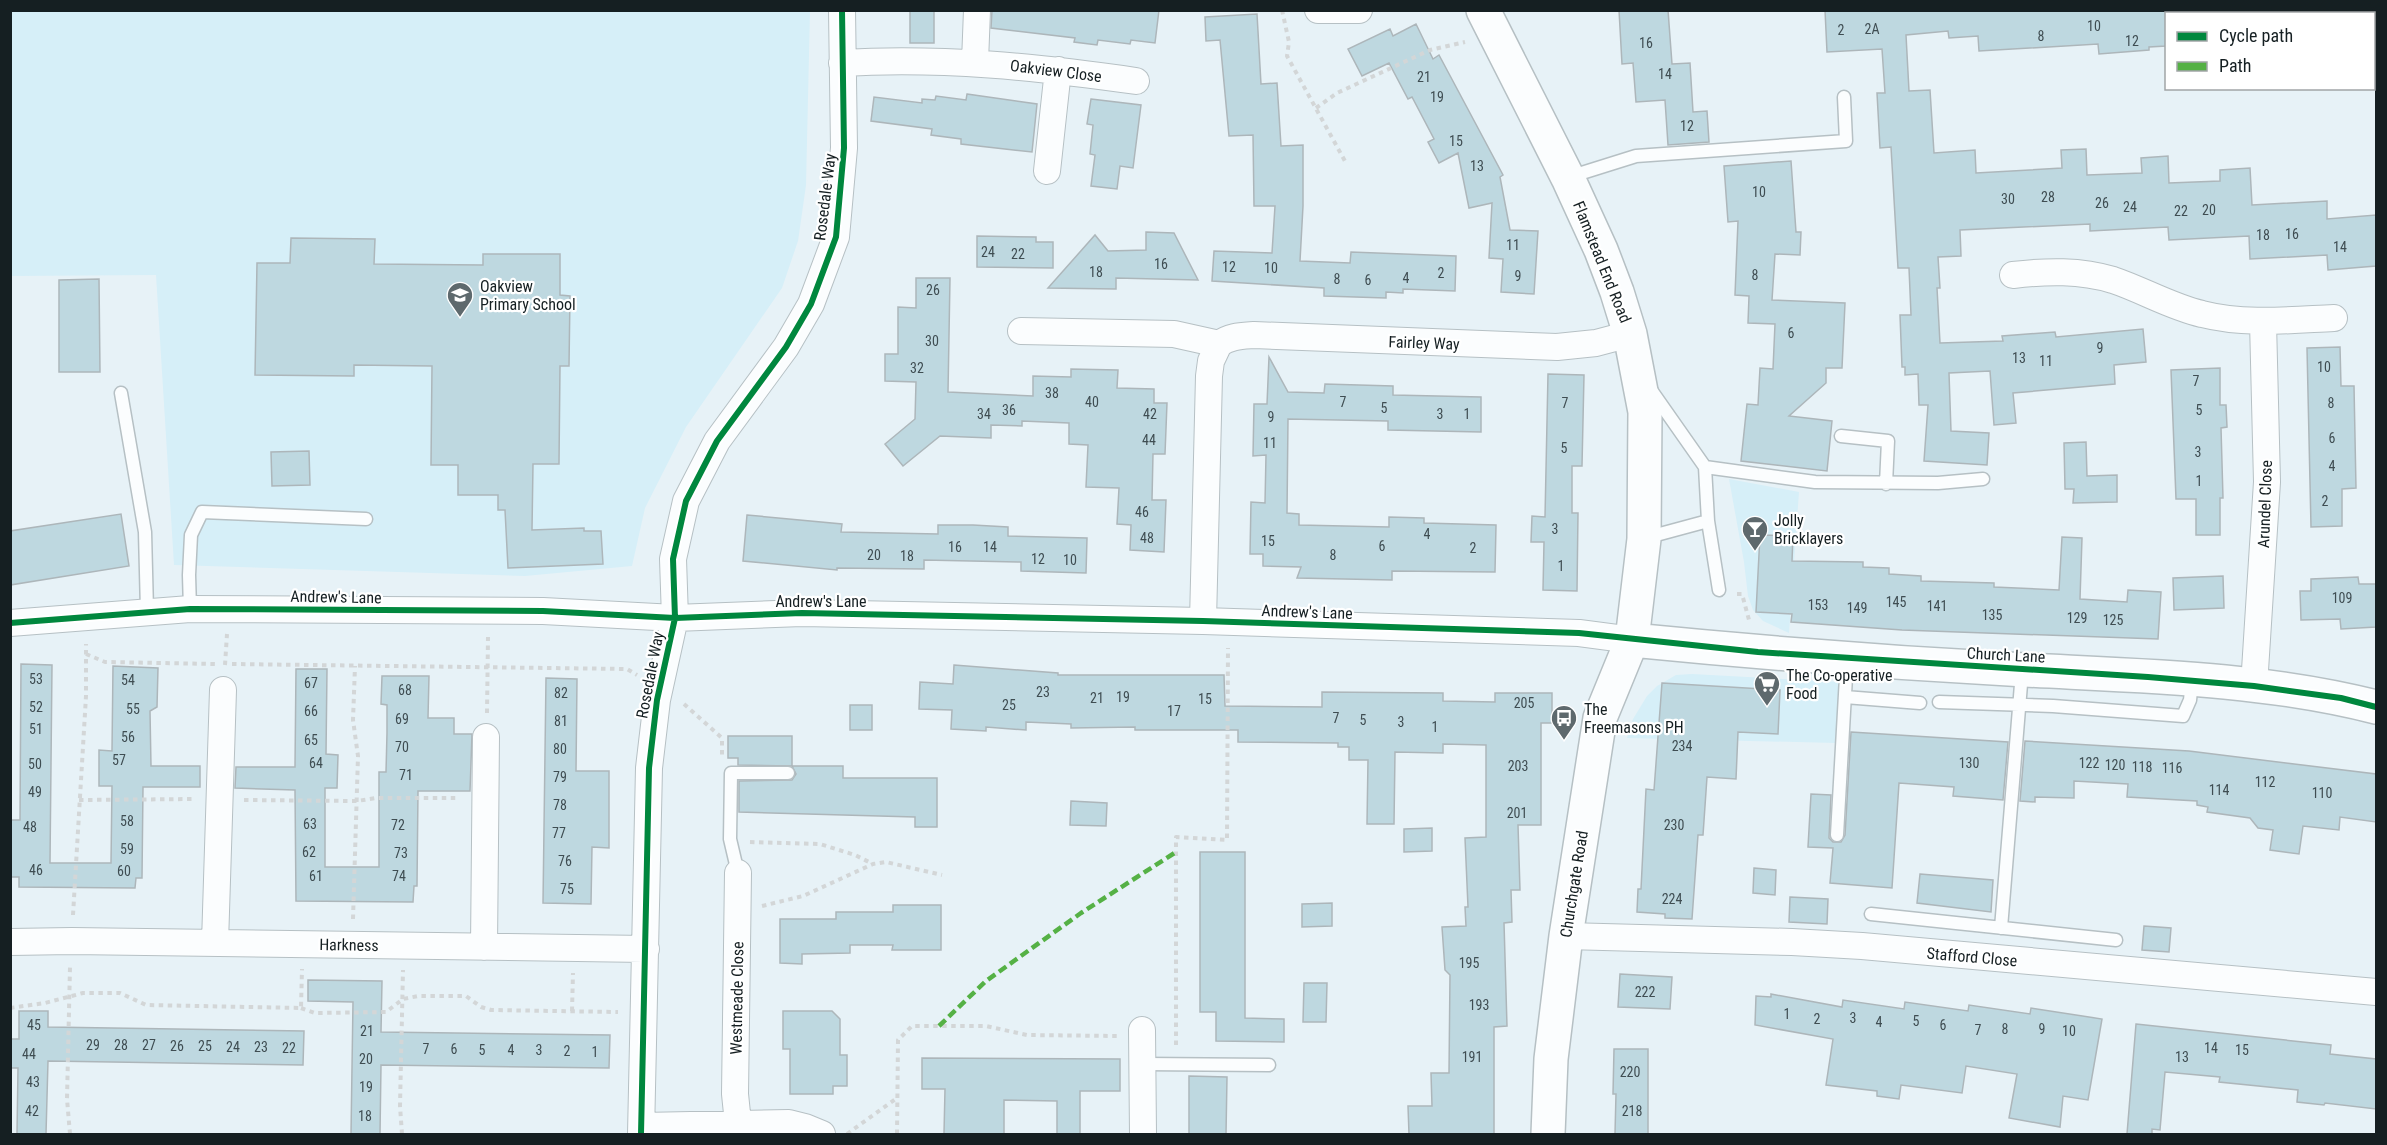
<svg xmlns="http://www.w3.org/2000/svg" width="2387" height="1145" font-family="'Roboto Condensed',sans-serif">
  <rect width="100%" height="100%" fill="#e7f2f7"/>
  <path fill="#d6eff8" d="M10,11H810L806,185L798,241L782,288L686,427L645,508L632,566L525,576L174,565L156,275L11,276Z
    M1729,479L1799,492L1789,633L1763,621L1753,610L1748,596L1744,562Z
    M1692,674L1840,682L1836,743L1627,738L1633,719L1647,696L1657,686L1676,675Z"/>
  <path fill="#bed8e0" stroke="#adb6ba" stroke-width="1.5" d="M910,10H934V43H910Z
    M992,10H1159L1155,43L1131,40L1130,44L1098,40L1097,45L1074,42L1075,38L991,28Z
    M1619,10H1668L1672,64L1690,63L1693,112L1707,111L1709,142L1668,145L1665,100L1636,102L1633,63L1622,64Z
    M1825,10H2166V46L2149,47V50L2099,54L2098,44L1979,51L1978,36L1949,38L1948,31L1906,35L1909,91L1930,90L1934,153L1975,150L1976,173L2062,168L2061,150L2086,149L2087,175L2142,173L2141,158L2168,156L2169,183L2220,181V170L2250,168L2252,205L2327,201V219L2376,215V266L2328,270L2327,255L2250,259L2249,236L2169,240L2168,227L2090,231V224L1960,230L1961,256L1938,257L1940,288H1937L1940,343L2003,341L2002,336L2055,332L2056,337L2143,329L2146,362L2114,365L2115,384L2013,393L2016,423L1994,425L1990,371L1949,373L1951,431L1989,433L1987,465L1924,461L1928,405H1919L1918,374L1905,375V367H1902L1900,315H1911L1909,268H1898L1891,147L1880,148L1877,93H1885L1882,49L1827,52Z
    M1257,14L1261,84L1277,83L1281,146L1303,145V206L1300,261L1350,263L1351,252L1456,256L1455,291L1403,289V293L1386,292V298L1324,296V288L1212,281L1214,251L1272,253L1275,206H1254L1253,135L1229,136L1220,40L1206,41L1205,17Z
    M1416,24L1433,59L1439,55L1503,175L1500,177L1510,230L1538,231L1534,294L1501,292L1503,259L1489,258L1492,203L1469,208L1458,153L1439,163L1428,142L1434,139L1412,97L1408,99L1389,63L1362,76L1348,49L1390,29L1393,36Z
    M967,94L1037,104L1032,152L961,144V139L931,135L932,129L871,121L874,97L922,103V99L935,100L936,96L966,100Z
    M1091,99L1141,105L1133,168L1120,166L1117,189L1091,186L1095,155L1090,154L1093,125L1087,124Z
    M1791,161L1796,232H1801L1800,255L1775,254L1772,300L1845,303L1842,368H1826V383L1789,416L1832,421L1827,471L1741,461L1747,404L1758,405L1760,368L1773,369L1775,324L1748,323L1749,296L1735,295L1738,221L1728,222L1724,166Z
    M1146,232L1174,233L1198,280L1116,278V289L1048,288L1095,235L1108,251L1146,250Z
    M977,236L1036,237V242H1053V268L977,267Z
    M291,238L375,239L374,264L483,265V254H560V295L570,296L569,366H560L559,464H533L532,530L584,528V531H601L603,564L508,568L505,510H498V495H458V465H431L432,366L354,365V376L255,375L257,263H290Z
    M916,278H950L948,392L1033,396V376L1071,377V369L1118,370L1117,388L1154,389V403H1167L1165,454H1153L1152,500H1166L1164,552L1130,550L1131,525L1117,524L1119,488L1086,487L1088,445L1069,444V423L1022,421V426L991,425V438L940,436L903,466L885,444L915,419L916,382L885,381V354H898V307L916,308Z
    M99,279L100,372H59V280Z
    M2340,347L2341,386H2354L2356,488L2342,489V526L2311,527L2307,348Z
    M1269,357L1288,392L1324,393L1325,384L1393,386V395L1481,397V432L1388,430V421L1288,419L1287,513L1299,514V525L1389,527V517L1424,518V523L1496,525L1495,572L1392,571V580L1297,578L1301,567L1263,566V554H1250L1251,502L1265,503L1266,455L1253,456L1254,404H1267Z
    M2220,368V405H2226L2227,427L2221,428L2223,498H2220V535H2196V499H2176L2171,370Z
    M1548,374L1584,375L1582,466H1572V513H1578L1577,591L1543,590L1544,542H1531L1532,516L1545,517Z
    M2086,442L2087,476L2117,475V502L2073,503L2074,489H2065L2064,443Z
    M309,451L310,485L272,486L271,452Z
    M121,514L129,566L10,585V531Z
    M747,515L842,524L841,532L938,534V525H973L1008,527V536L1087,538L1086,573L1021,571V562L924,560V569L837,568V570L743,561Z
    M1760,535L1793,536L1792,561L1863,562V567L1889,568V574L1921,576V581L1994,583V587L2059,590L2062,537L2082,538L2080,599L2127,602L2128,590L2161,592L2158,639L1902,630L1791,622L1792,614L1756,612Z
    M2223,576L2224,608L2174,610L2173,578Z
    M2358,577L2359,584H2376V627L2341,629L2340,619L2301,620L2300,591H2311V579Z
    M21,664L52,665L50,863H111L112,786H99V750L112,751L113,666L158,668L157,707L150,711L151,766H200V787H143L142,878H136L135,888L19,887V877H10V820H20Z
    M954,665L1058,673V675H1224L1225,706L1322,707V692L1443,693V701L1495,702V693H1552V723H1541V825H1518L1520,890H1511L1512,922L1504,923L1507,1026L1494,1027V1134H1409L1408,1106H1432L1431,1073H1449L1450,975L1445,970L1442,927L1466,926L1465,907H1468L1465,838L1486,837V745L1443,744V753L1395,752L1394,824H1367L1368,760H1349V747H1338V743L1238,742V730H1135V727L1071,728V724L1026,722V730L986,727V731L951,729L952,710L919,709L920,682L953,684Z
    M296,669H327L326,754L338,755L337,788H325V867H379V772H386L387,733V705L381,704L382,676H429L428,718H454V734H472L470,791H418L417,886H414L413,902L296,901L295,790L235,788L236,767H295Z
    M546,678L577,679L576,771H609V848L592,847L591,904L543,903Z
    M1662,683L1780,690L1778,734L1738,732L1736,779L1707,777L1703,835H1698L1692,919L1665,918V914L1637,912L1638,889H1641L1646,789L1654,790Z
    M850,705H872V730H850Z
    M1851,732L2008,742L2003,800L1953,796L1954,787L1899,783L1892,888L1830,883L1833,848L1808,847L1811,794L1831,795L1829,838L1833,842H1841L1845,835Z
    M728,736H792V766L738,765V758H728Z
    M2025,741L2189,751L2376,774V822L2340,817L2339,830L2303,826L2299,854L2270,850L2273,830L2258,828L2250,818L2207,812L2208,807L2197,805V801L2127,797L2128,784L2074,781V798L2035,797V802L2020,801Z
    M792,766H843V778H937V827H915V817L739,812V781L792,780L796,774Z
    M1071,801L1107,803L1106,826L1070,825Z
    M1432,828V851L1404,852V829Z
    M1200,852H1245V1018L1284,1019V1042L1216,1041V1012H1200Z
    M1754,868L1776,870L1775,895L1753,893Z
    M1920,874L1993,880L1991,912L1917,903Z
    M1790,897L1828,899L1827,924L1789,922Z
    M1332,903V926L1302,927V904Z
    M893,905H941V950H892L893,945H850V953L802,954V964L780,963V919H836V912H893Z
    M2144,926L2171,928L2169,952L2142,950Z
    M1620,974L1672,977L1670,1009L1618,1007Z
    M308,980L382,981L381,1032L610,1035L609,1068L381,1065L380,1134H351L353,1002L308,1001Z
    M1304,983H1327L1326,1022H1303Z
    M1771,994L1842,1007L1843,1000L1904,1009L1905,1002L1968,1011L1969,1005L2030,1014L2031,1008L2102,1019L2088,1100L2063,1096L2060,1127L2009,1118L2017,1074L1966,1066L1962,1093L1901,1085L1899,1099L1877,1096V1091L1826,1085L1833,1039L1755,1025L1756,996L1771,997Z
    M19,1011H48V1027L304,1031L303,1065L48,1061L46,1134H17L18,1068H10V1039H19Z
    M783,1011H832L840,1019V1055H847V1086H833V1094H790V1049H783Z
    M2136,1024L2331,1045L2330,1054L2376,1059V1109L2325,1103L2324,1105L2297,1102L2298,1090L2219,1082L2220,1077L2165,1072L2160,1130L2152,1129V1134H2127Z
    M1614,1049H1648V1134H1615L1616,1094H1613Z
    M922,1058L1120,1059V1091H1080V1134H1057V1101L1004,1100V1134H944L945,1089H922Z
    M1189,1076L1227,1077L1226,1134H1189Z"/>
  <g fill="none" stroke-linecap="round" stroke-linejoin="round">
    <g stroke="#b6c0c4" stroke-width="15">
      <path id="lane" d="M1569,177L1636,156L1846,141L1844,97
        M121,393L145,532L147,611
        M1841,436L1888,441L1886,484
        M1705,467L1815,482L1938,483L1983,479
        M1708,521L1719,590
        M1645,538L1708,521L1705,467L1651,390
        M190,609L189,575L191,535L202,512L366,519
        M1845,697L1920,703
        M1939,702L2053,706L2183,716L2190,700L2192,682
        M1837,835L1847,659
        M738,873L730,839L731,773H788
        M1871,914L2116,940
        M2001,928L2022,672
        M1143,1064L1269,1065"/>
    </g>
    <g stroke="#b6c0c4" stroke-width="28">
      <path id="street" d="M1318,10H1359
        M975,62L977,10
        M842,63C941,57 1038,67 1136,81
        M1047,171L1058,70
        M2013,275C2047,271 2080,270 2113,280C2143,290 2171,307 2202,314C2245,325 2290,320 2334,318
        M1021,331L1174,334L1219,344C1230,336 1241,336 1254,335L1557,347L1596,343L1630,334
        M1203,621L1209,376L1211,361L1219,344
        M10,623L190,609L543,611L675,618L802,613L1203,621L1579,633L1632,640
        M2254,686L2267,482L2263,322
        M1566,936L1792,942L1862,946L2376,992
        M10,942L72,941L646,949
        M215,943L223,690
        M484,947L486,737
        M1142,1030L1143,1134
        M738,1123L735,1094L738,873
        M642,1126L789,1123L805,1127L822,1134
        M641,1134L649,768L657,700L675,618L673,559L686,501L717,441L786,347L811,304L836,237L844,148L842,10"/>
    </g>
    <g stroke="#b6c0c4" stroke-width="36">
      <path id="secondary" d="M1483,10L1568,178L1601,250L1617,292L1630,334L1645,412L1644,539L1632,640L1600,718L1566,936L1551,1059L1548,1134
        M1632,640C1763,653 1894,663 2025,670C2142,676 2262,678 2376,707"/>
    </g>
    <path stroke="#d3d6d7" stroke-width="4" stroke-dasharray="4.5 4.5" stroke-linecap="butt" d="M1282,10L1289,42L1287,56L1346,163
      M1316,108L1337,93L1430,50L1465,42
      M1737,594H1742L1749,620
      M86,654L105,662L215,664
      M232,664L627,669L637,675
      M225,665L227,634
      M684,704L722,738V757
      M487,713L488,637
      M79,800L195,799
      M244,800L357,801L376,798H459
      M750,842L820,844L855,855L873,864
      M762,906L803,896L873,864L886,862L942,875
      M73,915L86,696V644
      M353,919L358,756L353,720L355,666
      M10,1008L45,1003L83,993H120L146,1005L301,1008L302,969
      M301,1008L315,1013L386,1012L403,999L418,996H466L481,1007L491,1010L618,1012
      M572,1011L573,973
      M1176,1045V837L1227,840L1228,648
      M70,1134L67,1099L70,967
      M402,1134L400,1106L403,970
      M847,1134L897,1098
      M897,1134L898,1040L912,1026H986L1027,1035L1117,1036"/>
    <use href="#lane" stroke="#fbfdfe" stroke-width="12"/>
    <use href="#street" stroke="#fbfdfe" stroke-width="26"/>
    <use href="#secondary" stroke="#fbfdfe" stroke-width="33"/>
    <path stroke="#55b145" stroke-width="4.5" stroke-dasharray="9 4.5" stroke-linecap="butt" d="M939,1026L986,981L1081,913L1176,852"/>
    <g stroke="#fff" stroke-width="10">
      <path id="cycleway" d="M10,623L190,609L543,611L675,618L802,613L1203,621L1579,633L1758,652L2148,677L2254,686L2341,698L2376,707
        M641,1134L649,768L657,700L675,618L673,559L686,501L717,441L786,347L811,304L836,237L844,148L842,10"/>
    </g>
    <use href="#cycleway" stroke="#00873e" stroke-width="6"/>
  </g>
  <defs>
    <g id="school-pin" transform="scale(1.35)"><path d="M0 17L-7.5 6A9.5 9.5 0 1 1 7.5 6Z" fill="#5e696d" stroke="#fff"/><path d="M0-5L7-2L0 1L-7-2ZM-4 1L0 2.5L4 1V4Q0 6-4 4Z" fill="#fff"/></g>
    <g id="bar-pin" transform="scale(1.35)"><path d="M0 17L-7.5 6A9.5 9.5 0 1 1 7.5 6Z" fill="#5e696d" stroke="#fff"/><path d="M-6-5H6L.8 .8V4.5H3.5V6h-7V4.5H-.8V.8Z" fill="#fff"/></g>
    <g id="supermarket-pin" transform="scale(1.35)"><path d="M0 17L-7.5 6A9.5 9.5 0 1 1 7.5 6Z" fill="#5e696d" stroke="#fff"/><path d="M-6-5.5h2.5l.6 2H6L4.5 2H-2.5L-4.4-4H-6ZM-1.5 3.2a1.3 1.3 0 1 0 .1 0ZM3 3.2a1.3 1.3 0 1 0 .1 0Z" fill="#fff"/></g>
    <g id="bus-pin" transform="scale(1.35)"><path d="M0 17L-7.5 6A9.5 9.5 0 1 1 7.5 6Z" fill="#5e696d" stroke="#fff"/><path d="M-5-6H5V4H4V6H2V4H-2V6H-4V4H-5ZM-3.5-4V0h7V-4ZM-3.5 1.2v1.5H-2V1.2ZM2 1.2v1.5H3.5V1.2Z" fill="#fff"/></g>
  </defs>
  <g fill-rule="evenodd">
    <use href="#school-pin" x="460" y="295"/>
    <use href="#bar-pin" x="1755" y="529"/>
    <use href="#supermarket-pin" x="1767" y="684"/>
    <use href="#bus-pin" x="1564" y="718"/>
  </g>
  <g text-anchor="middle" dominant-baseline="central" stroke-width="4.5" stroke-linejoin="round" paint-order="stroke">
    <g font-size="14" fill="#3f4d52">
      <text x="2094" y="26">10</text>
      <text x="1872" y="29">2A</text>
      <text x="1841" y="30">2</text>
      <text x="2041" y="36">8</text>
      <text x="2132" y="41">12</text>
      <text x="1646" y="43">16</text>
      <text x="1665" y="74">14</text>
      <text x="1424" y="77">21</text>
      <text x="1437" y="97">19</text>
      <text x="1687" y="126">12</text>
      <text x="1456" y="141">15</text>
      <text x="1477" y="166">13</text>
      <text x="1759" y="192">10</text>
      <text x="2048" y="197">28</text>
      <text x="2008" y="199">30</text>
      <text x="2102" y="203">26</text>
      <text x="2130" y="207">24</text>
      <text x="2209" y="210">20</text>
      <text x="2181" y="211">22</text>
      <text x="2292" y="234">16</text>
      <text x="2263" y="235">18</text>
      <text x="1513" y="245">11</text>
      <text x="2340" y="247">14</text>
      <text x="988" y="252">24</text>
      <text x="1018" y="254">22</text>
      <text x="1161" y="264">16</text>
      <text x="1229" y="267">12</text>
      <text x="1271" y="268">10</text>
      <text x="1096" y="272">18</text>
      <text x="1441" y="273">2</text>
      <text x="1755" y="275">8</text>
      <text x="1518" y="276">9</text>
      <text x="1406" y="278">4</text>
      <text x="1337" y="279">8</text>
      <text x="1368" y="280">6</text>
      <text x="933" y="290">26</text>
      <text x="1791" y="333">6</text>
      <text x="932" y="341">30</text>
      <text x="2100" y="348">9</text>
      <text x="2019" y="358">13</text>
      <text x="2046" y="361">11</text>
      <text x="2324" y="367">10</text>
      <text x="917" y="368">32</text>
      <text x="2196" y="381">7</text>
      <text x="1052" y="393">38</text>
      <text x="1092" y="402">40</text>
      <text x="1343" y="402">7</text>
      <text x="1565" y="403">7</text>
      <text x="2331" y="403">8</text>
      <text x="1384" y="408">5</text>
      <text x="1009" y="410">36</text>
      <text x="2199" y="410">5</text>
      <text x="984" y="414">34</text>
      <text x="1150" y="414">42</text>
      <text x="1440" y="414">3</text>
      <text x="1467" y="414">1</text>
      <text x="1271" y="417">9</text>
      <text x="2332" y="438">6</text>
      <text x="1149" y="440">44</text>
      <text x="1270" y="443">11</text>
      <text x="1564" y="448">5</text>
      <text x="2198" y="452">3</text>
      <text x="2332" y="466">4</text>
      <text x="2199" y="481">1</text>
      <text x="2325" y="501">2</text>
      <text x="1142" y="512">46</text>
      <text x="1555" y="529">3</text>
      <text x="1427" y="534">4</text>
      <text x="1147" y="538">48</text>
      <text x="1268" y="541">15</text>
      <text x="1382" y="546">6</text>
      <text x="955" y="547">16</text>
      <text x="990" y="547">14</text>
      <text x="1473" y="548">2</text>
      <text x="874" y="555">20</text>
      <text x="1333" y="555">8</text>
      <text x="907" y="556">18</text>
      <text x="1038" y="559">12</text>
      <text x="1070" y="560">10</text>
      <text x="1561" y="566">1</text>
      <text x="2342" y="598">109</text>
      <text x="1896" y="602">145</text>
      <text x="1818" y="605">153</text>
      <text x="1937" y="606">141</text>
      <text x="1857" y="608">149</text>
      <text x="1992" y="615">135</text>
      <text x="2077" y="618">129</text>
      <text x="2113" y="620">125</text>
      <text x="36" y="679">53</text>
      <text x="128" y="680">54</text>
      <text x="311" y="683">67</text>
      <text x="405" y="690">68</text>
      <text x="1043" y="692">23</text>
      <text x="561" y="693">82</text>
      <text x="1123" y="697">19</text>
      <text x="1097" y="698">21</text>
      <text x="1205" y="699">15</text>
      <text x="1524" y="703">205</text>
      <text x="1009" y="705">25</text>
      <text x="36" y="707">52</text>
      <text x="133" y="709">55</text>
      <text x="311" y="711">66</text>
      <text x="1174" y="711">17</text>
      <text x="1336" y="718">7</text>
      <text x="402" y="719">69</text>
      <text x="1363" y="720">5</text>
      <text x="561" y="721">81</text>
      <text x="1401" y="722">3</text>
      <text x="1435" y="727">1</text>
      <text x="36" y="729">51</text>
      <text x="128" y="737">56</text>
      <text x="311" y="740">65</text>
      <text x="1682" y="746">234</text>
      <text x="402" y="747">70</text>
      <text x="560" y="749">80</text>
      <text x="119" y="760">57</text>
      <text x="316" y="763">64</text>
      <text x="1969" y="763">130</text>
      <text x="2089" y="763">122</text>
      <text x="35" y="764">50</text>
      <text x="2115" y="765">120</text>
      <text x="1518" y="766">203</text>
      <text x="2142" y="767">118</text>
      <text x="2172" y="768">116</text>
      <text x="406" y="775">71</text>
      <text x="560" y="777">79</text>
      <text x="2265" y="782">112</text>
      <text x="2219" y="790">114</text>
      <text x="35" y="792">49</text>
      <text x="2322" y="793">110</text>
      <text x="560" y="805">78</text>
      <text x="1517" y="813">201</text>
      <text x="127" y="821">58</text>
      <text x="310" y="824">63</text>
      <text x="398" y="825">72</text>
      <text x="1674" y="825">230</text>
      <text x="30" y="827">48</text>
      <text x="559" y="833">77</text>
      <text x="127" y="849">59</text>
      <text x="309" y="852">62</text>
      <text x="401" y="853">73</text>
      <text x="565" y="861">76</text>
      <text x="36" y="870">46</text>
      <text x="124" y="871">60</text>
      <text x="316" y="876">61</text>
      <text x="399" y="876">74</text>
      <text x="567" y="889">75</text>
      <text x="1672" y="899">224</text>
      <text x="1469" y="963">195</text>
      <text x="1645" y="992">222</text>
      <text x="1479" y="1005">193</text>
      <text x="1787" y="1014">1</text>
      <text x="1853" y="1018">3</text>
      <text x="1817" y="1019">2</text>
      <text x="1916" y="1021">5</text>
      <text x="1879" y="1022">4</text>
      <text x="34" y="1025">45</text>
      <text x="1943" y="1025">6</text>
      <text x="2005" y="1029">8</text>
      <text x="2042" y="1029">9</text>
      <text x="1978" y="1030">7</text>
      <text x="367" y="1031">21</text>
      <text x="2069" y="1031">10</text>
      <text x="93" y="1045">29</text>
      <text x="121" y="1045">28</text>
      <text x="149" y="1045">27</text>
      <text x="177" y="1046">26</text>
      <text x="205" y="1046">25</text>
      <text x="233" y="1047">24</text>
      <text x="261" y="1047">23</text>
      <text x="289" y="1048">22</text>
      <text x="2211" y="1048">14</text>
      <text x="426" y="1049">7</text>
      <text x="454" y="1049">6</text>
      <text x="482" y="1050">5</text>
      <text x="511" y="1050">4</text>
      <text x="539" y="1050">3</text>
      <text x="2242" y="1050">15</text>
      <text x="567" y="1051">2</text>
      <text x="595" y="1052">1</text>
      <text x="29" y="1054">44</text>
      <text x="1472" y="1057">191</text>
      <text x="2182" y="1057">13</text>
      <text x="366" y="1059">20</text>
      <text x="1630" y="1072">220</text>
      <text x="33" y="1082">43</text>
      <text x="366" y="1087">19</text>
      <text x="32" y="1111">42</text>
      <text x="1632" y="1111">218</text>
      <text x="365" y="1116">18</text>
    </g>
    <g font-size="16" fill="#151f22" stroke="#fff">
      <text transform="translate(1056 71) rotate(7)">Oakview Close</text>
      <text transform="translate(825 197) rotate(-83)">Rosedale Way</text>
      <text transform="translate(1602 262) rotate(68)">Flamstead End Road</text>
      <text transform="translate(1424 343) rotate(2)">Fairley Way</text>
      <text transform="translate(2265 504) rotate(-88)">Arundel Close</text>
      <text transform="translate(336 597) rotate(1)">Andrew's Lane</text>
      <text x="821" y="601">Andrew's Lane</text>
      <text transform="translate(1307 612) rotate(2)">Andrew's Lane</text>
      <text transform="translate(2006 655) rotate(3)">Church Lane</text>
      <text transform="translate(650 675) rotate(-79)">Rosedale Way</text>
      <text transform="translate(1574 884) rotate(-81)">Churchgate Road</text>
      <text transform="translate(349 945) rotate(1)">Harkness</text>
      <text transform="translate(1972 957) rotate(5)">Stafford Close</text>
      <text transform="translate(737 998) rotate(-89)">Westmeade Close</text>
    </g>
    <g font-size="16" fill="#151f22" stroke="#fff" text-anchor="start">
      <text x="480" y="286">Oakview<tspan x="480" dy="18">Primary School</tspan></text>
      <text x="1774" y="520">Jolly<tspan x="1774" dy="18">Bricklayers</tspan></text>
      <text x="1786" y="675">The Co-operative<tspan x="1786" dy="18">Food</tspan></text>
      <text x="1584" y="709">The<tspan x="1584" dy="18">Freemasons PH</tspan></text>
    </g>
  </g>
  <rect width="2387" height="1145" fill="none" stroke="#151f22" stroke-width="24"/>
  <rect x="2165" y="12" width="210" height="78" fill="#ffffff" stroke="#a1a5a7" stroke-width="1.5"/>
  <rect x="2177" y="32" width="30" height="9" fill="#00873e" stroke="#a1a5a7" stroke-width="1.5"/>
  <text x="2219" y="42" font-size="18" fill="#151f22">Cycle path</text>
  <rect x="2177" y="62" width="30" height="9" fill="#55b145" stroke="#a1a5a7" stroke-width="1.5"/>
  <text x="2219" y="72" font-size="18" fill="#151f22">Path</text>
</svg>
